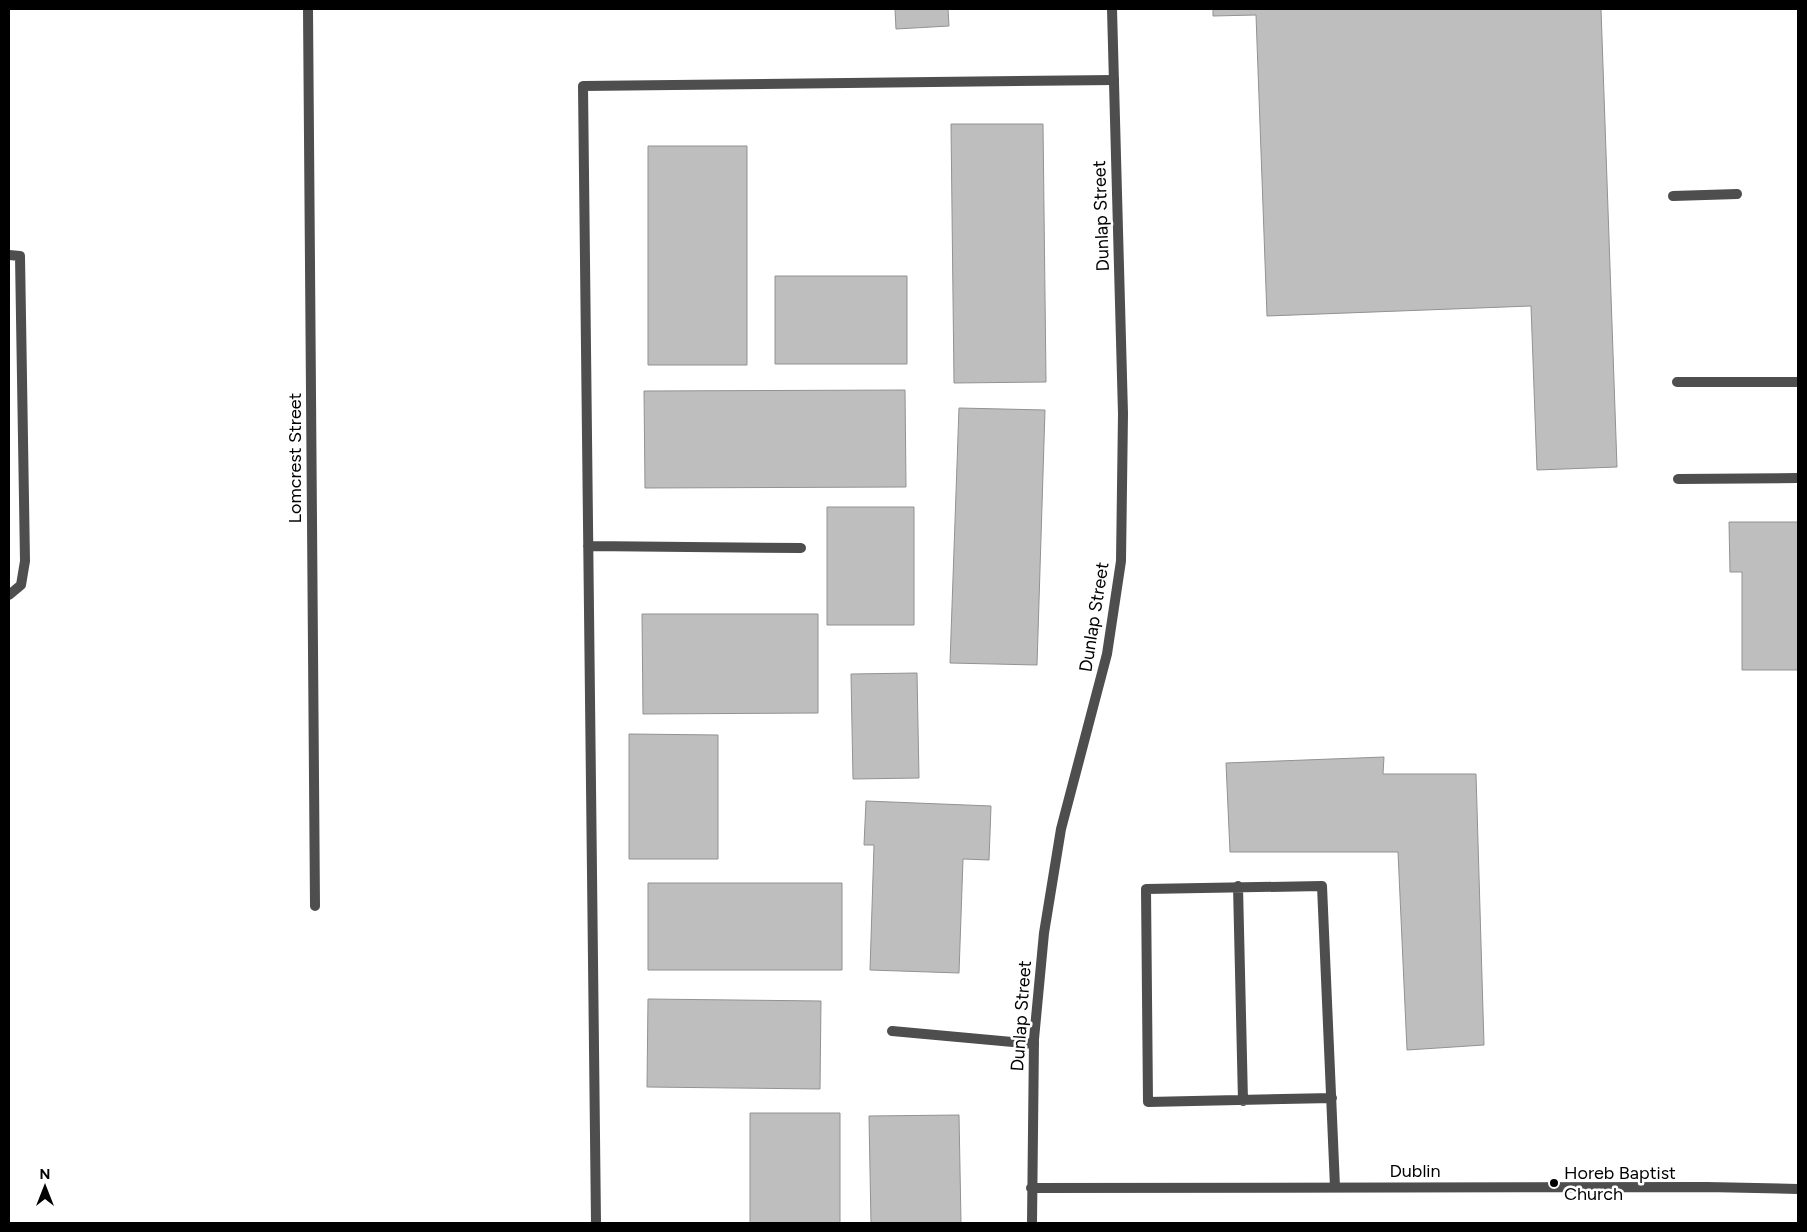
<svg xmlns="http://www.w3.org/2000/svg" width="1807" height="1232" font-family="Figtree,sans-serif">
  <rect width="100%" height="100%" fill="#fff"/>
  <path fill="#bebebe" stroke="#929292" d="M895,9H948L949,26L896,29Z
    M1213,9H1601L1617,467L1537,470L1531,306L1267,316L1256,15L1213,16Z
    M951,124H1043L1046,382L954,383Z
    M648,146H747V365H648Z
    M775,276H907V364H775Z
    M905,390L906,487L645,488L644,391Z
    M959,408L1045,410L1037,665L950,663Z
    M827,507H914V625H827Z
    M1729,522H1798V670H1742V572H1730Z
    M642,614H818V713L643,714Z
    M917,673L919,778L853,779L851,674Z
    M629,734L718,735V859H629Z
    M1384,757L1383,774H1476L1484,1045L1407,1050L1398,852H1230L1226,763Z
    M866,801L991,806L989,860L963,859L959,973L870,970L874,845H864Z
    M648,883H842V970H648Z
    M648,999L821,1001L820,1089L647,1087Z
    M750,1113H840V1223H750Z
    M959,1115L961,1223H871L869,1116Z"/>
  <g fill="none" stroke-linecap="round" stroke-linejoin="round">
    <path stroke="#4e4e4e" stroke-width="10" d="M1673,196L1737,194
      M9,255L20,256L25,561L21,585L9,595
      M1677,382H1798
      M1678,479L1798,478
      M588,546L801,548
      M1238,886L1243,1101
      M892,1031L1034,1044
      M1332,1098L1148,1102L1146,889L1322,886L1335,1187
      M596,1223L583,86L1114,80"/>
    <path stroke="#4e4e4e" stroke-width="10" d="M308,9L315,906
      M1031,1188L1707,1187L1798,1189
      M1032,1223L1034,1039L1044,933L1061,829L1107,654L1121,561L1123,414L1112,9"/>
  </g>
  <circle fill="#000" stroke="#fff" stroke-width="2" cx="1554" cy="1183" r="5"/>
  <g text-anchor="middle" dominant-baseline="central" stroke-width="5" stroke-linejoin="round" paint-order="stroke">
    <g font-size="18" fill="#000" stroke="#fff">
      <text transform="translate(1101 216) rotate(-92)">Dunlap Street</text>
      <text transform="translate(295 458) rotate(-90)">Lomcrest Street</text>
      <text transform="translate(1094 617) rotate(-81)">Dunlap Street</text>
      <text transform="translate(1021 1016) rotate(-86)">Dunlap Street</text>
      <text x="1415" y="1171">Dublin</text>
    </g>
    <g font-size="18" fill="#000" stroke="#fff" text-anchor="start">
      <text x="1564" y="1173">Horeb Baptist<tspan x="1564" dy="21">Church</tspan></text>
    </g>
  </g>
  <rect width="1807" height="1232" fill="none" stroke="#000000" stroke-width="20"/>
  <g transform="translate(45 1187)" stroke="#ffffff" stroke-width="4" paint-order="stroke">
  <path d="M0-4L9 19L0 12L-9 19Z" fill="#000000"/>
  <text y="-8" font-size="14" font-weight="bold" text-anchor="middle" fill="#000000">N</text>
  </g>
</svg>
